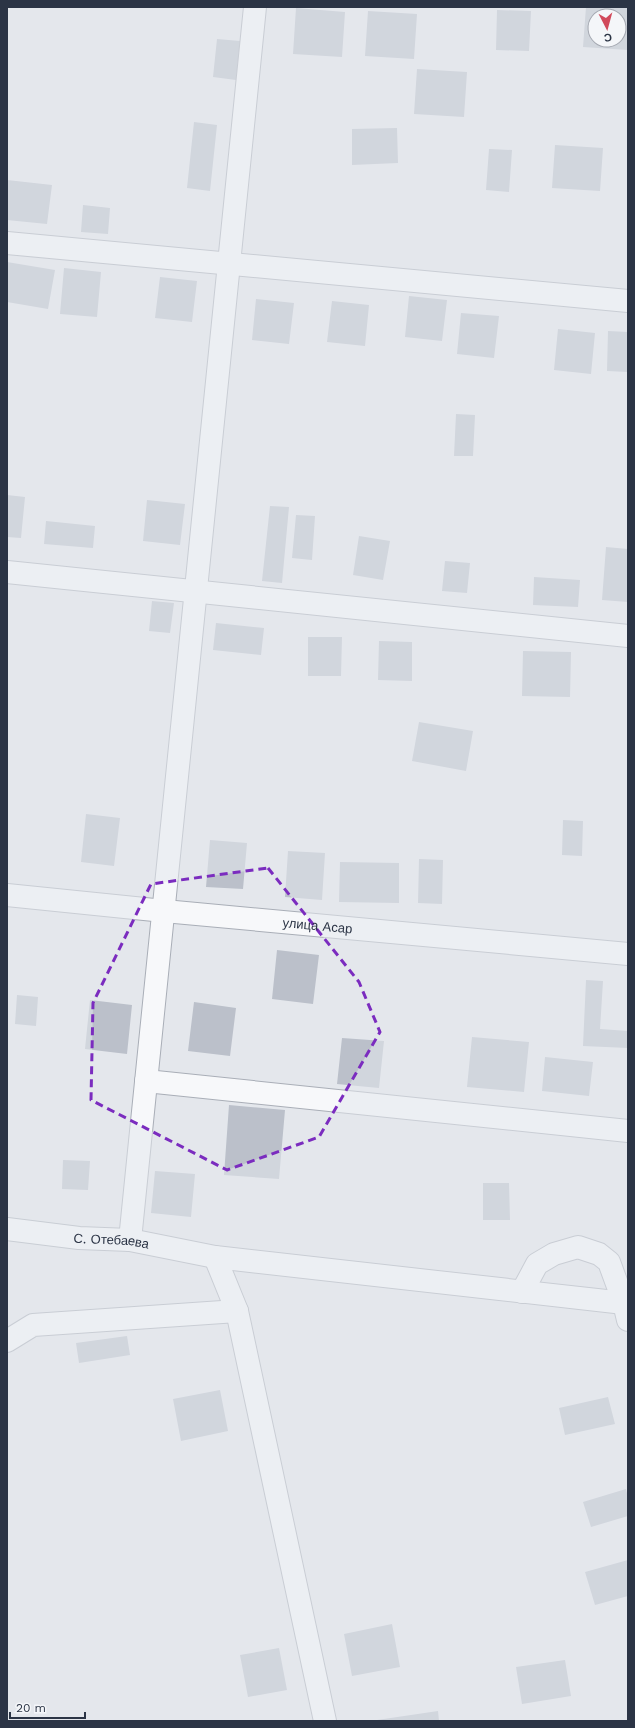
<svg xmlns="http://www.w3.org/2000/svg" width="635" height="1728" font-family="'Work Sans',sans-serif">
  <rect width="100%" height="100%" fill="#e4e7ec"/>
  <path fill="#bbc0ca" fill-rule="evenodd" d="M586,7H628V50L583,47ZM595,16H619V40H595Z
    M296,8L345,12L342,57L293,54Z
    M497,10L531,11L529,51L496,50Z
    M368,11L417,14L414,59L365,56Z
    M217,39L240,41L236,80L213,77Z
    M417,69L467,72L464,117L414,114Z
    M194,122L217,125L210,191L187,188Z
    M397,128L398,163L352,165V129Z
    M555,145L603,148L600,191L552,188Z
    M489,149L512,150L509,192L486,190Z
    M7,180L52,185L47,224L7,220Z
    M83,205L110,208L108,234L81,232Z
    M7,262L55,270L48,309L7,302Z
    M64,268L101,272L97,317L60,314Z
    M160,277L197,281L192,322L155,318Z
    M409,296L447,300L442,341L405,337Z
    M256,299L294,303L289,344L252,340Z
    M332,301L369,305L365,346L327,342Z
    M461,313L499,316L494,358L457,354Z
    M558,329L595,333L591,374L554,370Z
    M608,331L628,332V372L607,371Z
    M456,414L475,415L473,456H454Z
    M7,495L25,497L21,538L7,537Z
    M147,500L185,504L180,545L143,541Z
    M270,506L289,507L282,583L262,581Z
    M296,515L315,516L312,560L292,558Z
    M46,521L95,526L93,548L44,544Z
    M359,536L390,541L383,580L353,575Z
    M606,547L628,549V602L602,600Z
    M445,561L470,563L467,593L442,591Z
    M534,577L580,580L578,607L533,605Z
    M152,601L174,603L170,633L149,631Z
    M216,623L264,628L261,655L213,650Z
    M308,637H342L341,676H308Z
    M379,641L412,642V681L378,680Z
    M523,651L571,652L570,697L522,696Z
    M419,722L473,731L466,771L412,761Z
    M86,814L120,818L114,866L81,862Z
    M563,820L583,821L582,856L562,855Z
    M210,840L247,843L243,889L206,887Z
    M288,851L325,853L322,900L285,897Z
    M419,859L443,860L442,904L418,903Z
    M340,862L399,863V903L339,902Z
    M277,950L319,955L313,1004L272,999Z
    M586,980L603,981L600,1029L628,1031V1048L583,1046Z
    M17,995L38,997L36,1026L15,1024Z
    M90,1000L132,1005L127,1054L85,1049Z
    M194,1002L236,1008L230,1056L188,1051Z
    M472,1037L529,1042L524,1092L467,1087Z
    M342,1038L384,1041L379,1088L337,1084Z
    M545,1057L593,1062L589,1096L542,1091Z
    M229,1105L285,1110L279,1179L224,1175Z
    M63,1160L90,1161L88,1190L62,1189Z
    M155,1171L195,1174L191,1217L151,1213Z
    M483,1183H509L510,1220H483Z
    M127,1336L130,1355L79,1363L76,1343Z
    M220,1390L228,1431L181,1441L173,1399Z
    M608,1397L615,1424L565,1435L559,1408Z
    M626,1489L628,1497V1516L591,1527L583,1502Z
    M628,1560V1596L595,1605L585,1572Z
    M392,1624L400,1667L352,1676L344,1634Z
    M279,1648L287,1690L248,1697L240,1655Z
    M565,1660L571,1696L522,1704L516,1667Z
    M438,1711L439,1721H378L377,1720Z"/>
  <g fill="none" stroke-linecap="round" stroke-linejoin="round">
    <g stroke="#a9aeb7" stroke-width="24">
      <g id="minor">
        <path d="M7,243L628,301"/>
        <path d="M7,572L628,636"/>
        <path id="s1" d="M7,895L164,911L628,954"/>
        <path d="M146,1081L628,1131"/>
        <path id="s2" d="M7,1229L79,1238L130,1240L215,1257L624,1303L628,1302"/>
        <path d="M130,1240L255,7"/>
        <path d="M215,1257L237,1311L325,1721"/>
        <path d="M522,1292L537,1264L554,1254L578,1247L599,1254L609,1262L624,1303L628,1320"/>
        <path d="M7,1341L33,1325L237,1311"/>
      </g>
    </g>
    <use href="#minor" stroke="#f7f8fa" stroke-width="22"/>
  </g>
  <path d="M0 0H635V1728H0ZM268,868L359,982L380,1032L319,1137L227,1170L91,1100L93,1003L151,884Z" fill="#e4e7ec" fill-opacity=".55" fill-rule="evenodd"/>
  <path fill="none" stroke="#7b2cbf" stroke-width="3" stroke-dasharray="8 5" stroke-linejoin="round" d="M268,868L359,982L380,1032L319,1137L227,1170L91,1100L93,1003L151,884Z"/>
  <g text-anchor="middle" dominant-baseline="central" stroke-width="3" stroke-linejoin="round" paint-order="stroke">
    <g font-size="13" fill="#2b3445" stroke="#f4f6f9">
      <text stroke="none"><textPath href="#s1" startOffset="312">улица Асар</textPath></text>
      <text stroke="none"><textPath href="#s2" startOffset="105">С. Отебаева</textPath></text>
    </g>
  </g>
  <rect width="635" height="1728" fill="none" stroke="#2b3445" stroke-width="16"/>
  <g transform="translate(607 28) rotate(174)"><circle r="19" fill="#f4f6f9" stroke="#a4a8b1"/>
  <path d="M0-3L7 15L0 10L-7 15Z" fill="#d1495b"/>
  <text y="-6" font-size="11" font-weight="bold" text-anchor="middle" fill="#2b3445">С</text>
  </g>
  <path d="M10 1712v6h75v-6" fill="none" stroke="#2b3445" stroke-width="2"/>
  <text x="16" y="1712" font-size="12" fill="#2b3445" stroke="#f4f6f9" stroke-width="3" paint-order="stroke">20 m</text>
</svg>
